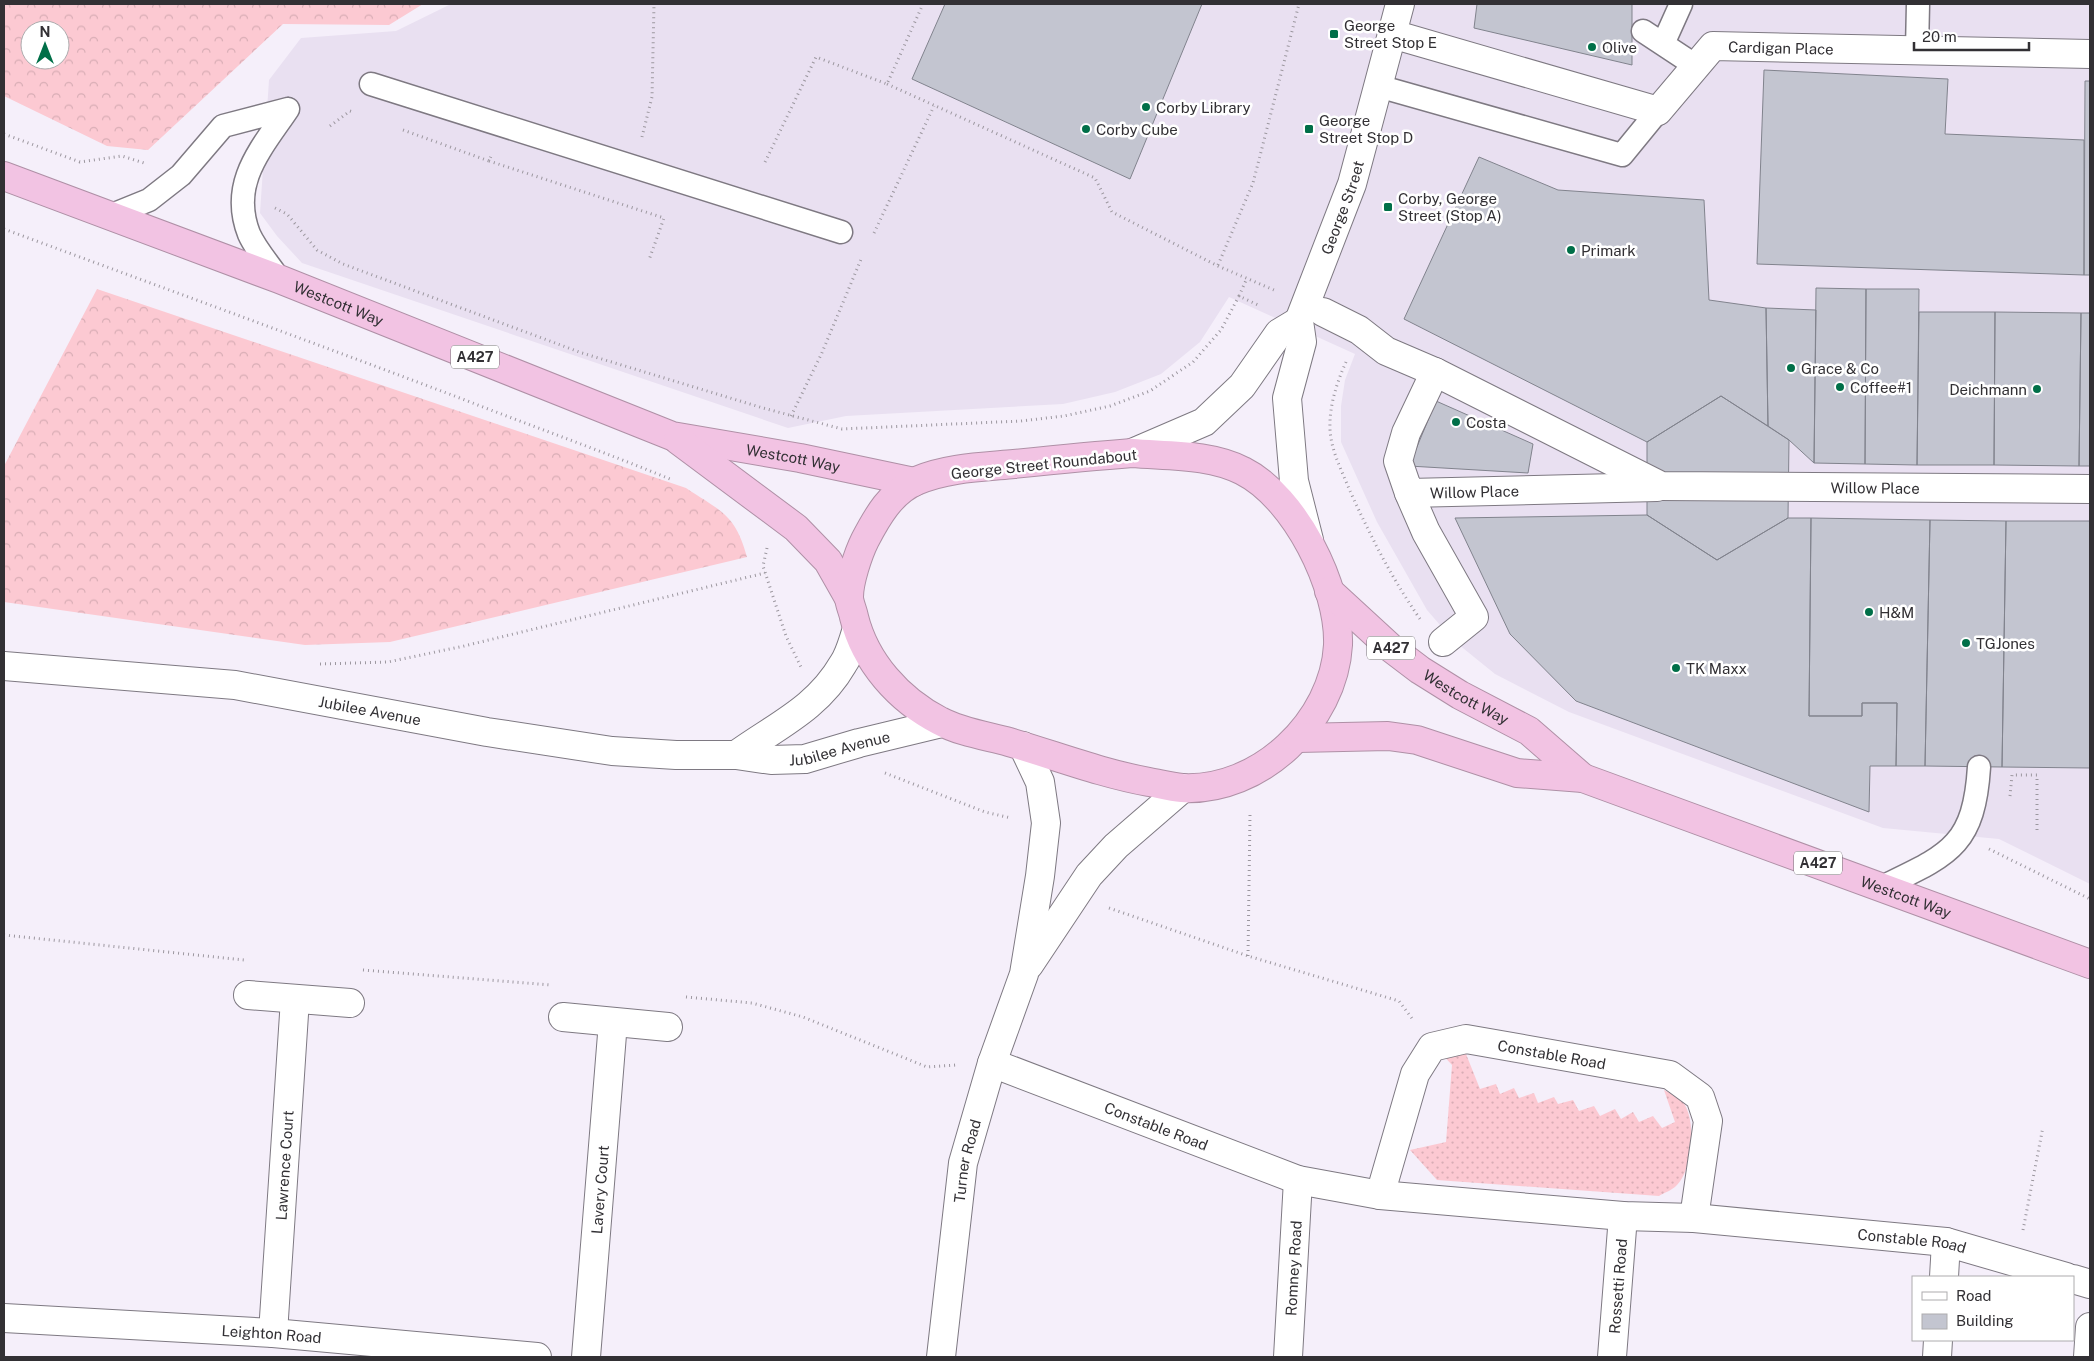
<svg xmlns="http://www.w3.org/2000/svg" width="2094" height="1361" font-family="'Public Sans',sans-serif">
  <defs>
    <pattern id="grass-dots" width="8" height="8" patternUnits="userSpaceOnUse" patternTransform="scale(1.25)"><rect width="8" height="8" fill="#fcc9d2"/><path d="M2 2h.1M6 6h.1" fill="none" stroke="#d8adb5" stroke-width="1.8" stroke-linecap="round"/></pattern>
    <pattern id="forest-crowns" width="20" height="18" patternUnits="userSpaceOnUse" patternTransform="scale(1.25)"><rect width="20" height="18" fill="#fcc9d2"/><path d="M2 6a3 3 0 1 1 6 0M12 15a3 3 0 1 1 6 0" fill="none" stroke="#d8adb5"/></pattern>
  </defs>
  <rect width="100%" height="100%" fill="#f5effa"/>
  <path fill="#e9e0f1" d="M451,4H2090V884L1999,839L1883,828L1569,712L1495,674L1453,640L1427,610L1377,522L1341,442V406L1345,380L1355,354L1229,297L1200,342L1161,374L1115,392L1063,404L846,416L788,428L302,263L277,236L260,213L269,80L301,38L396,31Z"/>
  <path fill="url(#grass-dots)" d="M1454,1047L1466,1054L1480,1089L1496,1084L1500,1094L1514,1088L1519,1098L1534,1093L1538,1103L1554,1097L1558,1104L1573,1100L1579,1111L1594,1106L1600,1116L1615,1109L1621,1119L1633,1112L1639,1122L1653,1116L1662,1128L1675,1122L1664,1090C1669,1093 1676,1095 1680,1099C1698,1114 1693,1171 1676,1186C1672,1190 1664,1193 1659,1196L1437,1180L1410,1150L1446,1142L1452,1065L1440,1052Z"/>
  <path fill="url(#forest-crowns)" fill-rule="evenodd" d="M4,4H423L389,25L283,24L148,150L107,146L4,96ZM30,30H60V60H30Z
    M97,289L686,488C722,512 735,514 747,557L390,642L305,645L4,602V466Z"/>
  <path fill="#c3c5d0" stroke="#81838d" d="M945,4H1202L1130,179L912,79Z
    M1477,4H1632V65L1474,28Z
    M1764,70L1948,79L1945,134L2084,140V275L1757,264Z
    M2085,81H2090V275H2084Z
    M1479,157L1558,190L1704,200L1709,300L1766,308L1768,426L1721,396L1647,442L1404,319Z
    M1816,288L1866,289L1865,464L1814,463Z
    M1866,289H1919L1917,465L1865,464Z
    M1766,308L1816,310L1814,463L1789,440L1768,426Z
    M1919,312H1995L1994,465H1917Z
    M1995,312L2081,313L2079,466L1994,465Z
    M2081,313H2090V466H2079Z
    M1721,396L1789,440L1788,518L1717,560L1647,515V442Z
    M1436,401L1533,444L1528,473L1409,466Z
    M1647,515L1717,560L1788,518H1811L1809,716H1862V703H1897L1896,766H1870L1869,812L1576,701L1510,634L1455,518Z
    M1811,518L1930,520L1925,766H1896L1897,703H1862V716H1809Z
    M1930,520L2006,521L2002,767L1925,766Z
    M2006,521H2090V768L2002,767Z"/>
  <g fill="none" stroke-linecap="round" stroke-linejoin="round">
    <g stroke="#7e7982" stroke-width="25">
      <path id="lane" d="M1643,31L1696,66
        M1663,44L1681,4
        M1917,50L1918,4
        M371,84L841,232
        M1378,86L1622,155L1658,111
        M112,215L149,200L181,175L223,126L288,109
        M279,279C270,265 256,250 249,234C229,183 261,149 288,109
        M1882,887C1948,855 1974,847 1979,767"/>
    </g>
    <g stroke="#7e7982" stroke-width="30">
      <g id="street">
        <path id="s1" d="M1392,34L1658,111L1713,46L2090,54"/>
        <path id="s2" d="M1323,312L1359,330L1386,351L1435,372L1661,486L2090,489"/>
        <path id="s3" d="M1435,372L1406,433L1398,461L1409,493L1657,487"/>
        <path d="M1132,453L1204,422L1242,386L1279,333L1299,321"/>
        <path d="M1409,493L1426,532L1474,617L1443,642"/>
        <path id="s4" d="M1309,540L1294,481L1287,398L1302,342L1299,321L1352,184L1400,4"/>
        <path d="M1029,965L1089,875L1116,846L1183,788"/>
        <path d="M248,995L350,1003"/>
        <path d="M563,1017L668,1027"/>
        <path id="s5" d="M992,1063L1298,1180L1380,1195L1623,1216L1694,1218L1946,1242L2066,1277"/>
        <path id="s6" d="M1380,1195L1415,1074L1432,1047L1466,1039L1670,1075L1700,1097L1708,1121L1694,1218"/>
        <path d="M1944,1277L1946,1242"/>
        <path d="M2073,1279L2090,1284"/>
        <path id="s7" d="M4,1318L273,1333L537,1357"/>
        <path id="s8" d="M273,1333L295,999"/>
        <path id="s9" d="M586,1357L613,1022"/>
        <path id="s10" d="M941,1357L963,1163L992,1063L1024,974L1040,876L1046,823L1040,782L1023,746"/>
        <path id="s11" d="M1288,1357L1298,1180"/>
        <path id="s12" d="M1612,1357L1623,1216"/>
        <path d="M1937,1357L1938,1340"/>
        <path d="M2088,1357L2090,1327"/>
      </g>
    </g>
    <g stroke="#7e7982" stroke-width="30">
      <g id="secondary">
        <path id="s13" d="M4,666L235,685L487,732L612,751L676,755H736L771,760L805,759L859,743L942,723"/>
        <path d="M736,755C776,726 817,709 843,664C850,654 853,640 857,629"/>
      </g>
    </g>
    <g stroke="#af90a6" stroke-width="30">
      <g id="highway">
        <path id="s14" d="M4,176L279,279L672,436L800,458L914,482"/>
        <path d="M678,440L796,528L828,561L849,598"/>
        <path d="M1132,453C1168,456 1211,454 1243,471C1295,497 1340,587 1338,645C1334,721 1260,792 1182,788C1171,787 1160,784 1149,782C1100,773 1057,756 1009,742C987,736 960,732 940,721C899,700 865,662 854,617C853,611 849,603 849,597C849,582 858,554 865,540C877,517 891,492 916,481C946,468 981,467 1014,464C1053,460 1093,456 1132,453Z"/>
        <path id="s15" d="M1329,591L1391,648L1420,670L1460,695L1529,731L1583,778"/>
        <path id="s16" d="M1298,738L1388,736L1417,740L1517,773L1583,778L2090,964"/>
      </g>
    </g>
    <path stroke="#9c979f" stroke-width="3" stroke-dasharray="1 4" stroke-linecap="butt" d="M887,84L1095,178L1112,212L1218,266L1274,290
      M330,126L350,111L353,112
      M403,130L489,161L492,154
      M4,134L80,162L122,156L144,163
      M642,137L652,97L654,4
      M489,161L664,218L649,260
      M765,162L816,57L887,84L923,4
      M275,208L287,214L317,250L343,264L582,353L763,408L842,429L1021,421L1064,416L1110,406L1150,391L1193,362L1221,330L1239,296L1260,306
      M4,229C158,286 312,342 465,400C534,427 602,451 670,479
      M874,233L934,106
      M1218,265L1253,183L1299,4
      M1239,296L1247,278
      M1346,362C1337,382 1329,406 1330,429C1331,451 1342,471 1350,491C1371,537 1391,577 1420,619
      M791,416L821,355L862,257
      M767,548L763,566L786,636L801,667
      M320,664L388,662L464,646L765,573
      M885,773L985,812L1011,818
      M2010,796L2012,775H2037V833
      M1989,849L2090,899
      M1109,908L1248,956L1399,1001L1414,1021
      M4,935L244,960
      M1248,956L1250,814
      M363,970L551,985
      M686,997L752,1003L803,1017L927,1067L956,1065
      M2023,1230L2043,1127"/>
    <use href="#lane" stroke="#fff" stroke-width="22"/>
    <use href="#street" stroke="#fff" stroke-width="28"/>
    <use href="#secondary" stroke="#fff" stroke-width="28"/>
    <use href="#highway" stroke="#f2c3e3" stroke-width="28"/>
  </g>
  <g fill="#006f48" stroke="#fff" stroke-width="2">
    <rect x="1329" y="29" width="10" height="10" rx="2.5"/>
    <circle cx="1592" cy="47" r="5"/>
    <circle cx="1146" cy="107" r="5"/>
    <circle cx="1086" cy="129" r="5"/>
    <rect x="1304" y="124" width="10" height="10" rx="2.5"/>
    <rect x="1383" y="202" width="10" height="10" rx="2.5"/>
    <circle cx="1571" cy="250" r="5"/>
    <circle cx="1791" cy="368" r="5"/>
    <circle cx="1840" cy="387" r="5"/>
    <circle cx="2037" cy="389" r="5"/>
    <circle cx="1456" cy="422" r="5"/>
    <circle cx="1869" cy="612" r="5"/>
    <circle cx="1966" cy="643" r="5"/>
    <circle cx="1676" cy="668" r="5"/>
  </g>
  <g text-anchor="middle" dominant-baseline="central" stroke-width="5" stroke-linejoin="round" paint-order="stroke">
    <g fill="#fff" stroke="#706e71" stroke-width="1">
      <rect x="451" y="345.5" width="48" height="23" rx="4"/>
      <rect x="1367" y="636.5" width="48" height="23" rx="4"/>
      <rect x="1794" y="851.5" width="48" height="23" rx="4"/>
    </g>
    <g font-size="14" font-weight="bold" fill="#323034">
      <text x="475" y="357">A427</text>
      <text x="1391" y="648">A427</text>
      <text x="1818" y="863">A427</text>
    </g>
    <g font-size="15" fill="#323034" stroke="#fff" text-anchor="start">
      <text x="1344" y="25">George<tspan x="1344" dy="17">Street Stop E</tspan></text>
      <text x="1602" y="47">Olive</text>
      <text x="1156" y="107">Corby Library</text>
      <text x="1319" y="120">George<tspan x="1319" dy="17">Street Stop D</tspan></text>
      <text x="1096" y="129">Corby Cube</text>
      <text x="1398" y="198">Corby, George<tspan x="1398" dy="17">Street (Stop A)</tspan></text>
      <text x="1581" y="250">Primark</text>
      <text x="1801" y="368">Grace &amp; Co</text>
      <text x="1850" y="387">Coffee#1</text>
      <text x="2027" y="389" text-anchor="end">Deichmann</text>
      <text x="1466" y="422">Costa</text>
      <text x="1879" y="612">H&amp;M</text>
      <text x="1976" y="643">TGJones</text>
      <text x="1686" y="668">TK Maxx</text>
    </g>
    <g font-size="15" fill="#323034" stroke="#fff">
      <text stroke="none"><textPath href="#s1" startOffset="430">Cardigan Place</textPath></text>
      <text stroke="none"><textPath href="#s4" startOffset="345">George Street</textPath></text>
      <text stroke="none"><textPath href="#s14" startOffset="358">Westcott Way</textPath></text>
      <text stroke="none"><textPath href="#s14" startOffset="840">Westcott Way</textPath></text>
      <text transform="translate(1044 464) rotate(-6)">George Street Roundabout</text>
      <text stroke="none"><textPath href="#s2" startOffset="595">Willow Place</textPath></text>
      <text stroke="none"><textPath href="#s3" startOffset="196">Willow Place</textPath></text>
      <text stroke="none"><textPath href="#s15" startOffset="174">Westcott Way</textPath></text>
      <text stroke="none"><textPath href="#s13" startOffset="369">Jubilee Avenue</textPath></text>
      <text stroke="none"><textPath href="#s13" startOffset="844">Jubilee Avenue</textPath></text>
      <text stroke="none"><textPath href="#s16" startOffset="635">Westcott Way</textPath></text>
      <text stroke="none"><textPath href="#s6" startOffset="280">Constable Road</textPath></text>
      <text stroke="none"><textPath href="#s5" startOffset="176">Constable Road</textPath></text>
      <text stroke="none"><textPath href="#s10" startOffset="198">Turner Road</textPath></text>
      <text stroke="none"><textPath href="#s8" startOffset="168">Lawrence Court</textPath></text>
      <text stroke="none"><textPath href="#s9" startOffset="168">Lavery Court</textPath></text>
      <text stroke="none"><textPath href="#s5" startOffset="945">Constable Road</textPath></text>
      <text stroke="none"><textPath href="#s11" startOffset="89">Romney Road</textPath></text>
      <text stroke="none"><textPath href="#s12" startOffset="71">Rossetti Road</textPath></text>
      <text stroke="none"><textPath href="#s7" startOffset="268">Leighton Road</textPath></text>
    </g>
  </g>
  <rect width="2094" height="1361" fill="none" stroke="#323034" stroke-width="10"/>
  <rect x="1912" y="1276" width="162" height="65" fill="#ffffff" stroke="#adacae"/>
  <rect x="1922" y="1292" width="25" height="8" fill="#ffffff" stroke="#adacae"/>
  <text x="1956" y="1301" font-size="15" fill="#323034">Road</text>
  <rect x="1922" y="1314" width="25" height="15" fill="#c3c5d0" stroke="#adacae"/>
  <text x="1956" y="1326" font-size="15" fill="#323034">Building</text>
  <g transform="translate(45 45)"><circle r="24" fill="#ffffff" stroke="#adacae"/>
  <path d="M0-4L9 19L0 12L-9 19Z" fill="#006f48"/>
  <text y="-8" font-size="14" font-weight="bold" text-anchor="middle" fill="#323034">N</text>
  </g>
  <path d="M1914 42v8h115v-8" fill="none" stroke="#323034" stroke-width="2.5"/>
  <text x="1922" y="42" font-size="15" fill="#323034" stroke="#ffffff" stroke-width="4" paint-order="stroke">20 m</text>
</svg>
